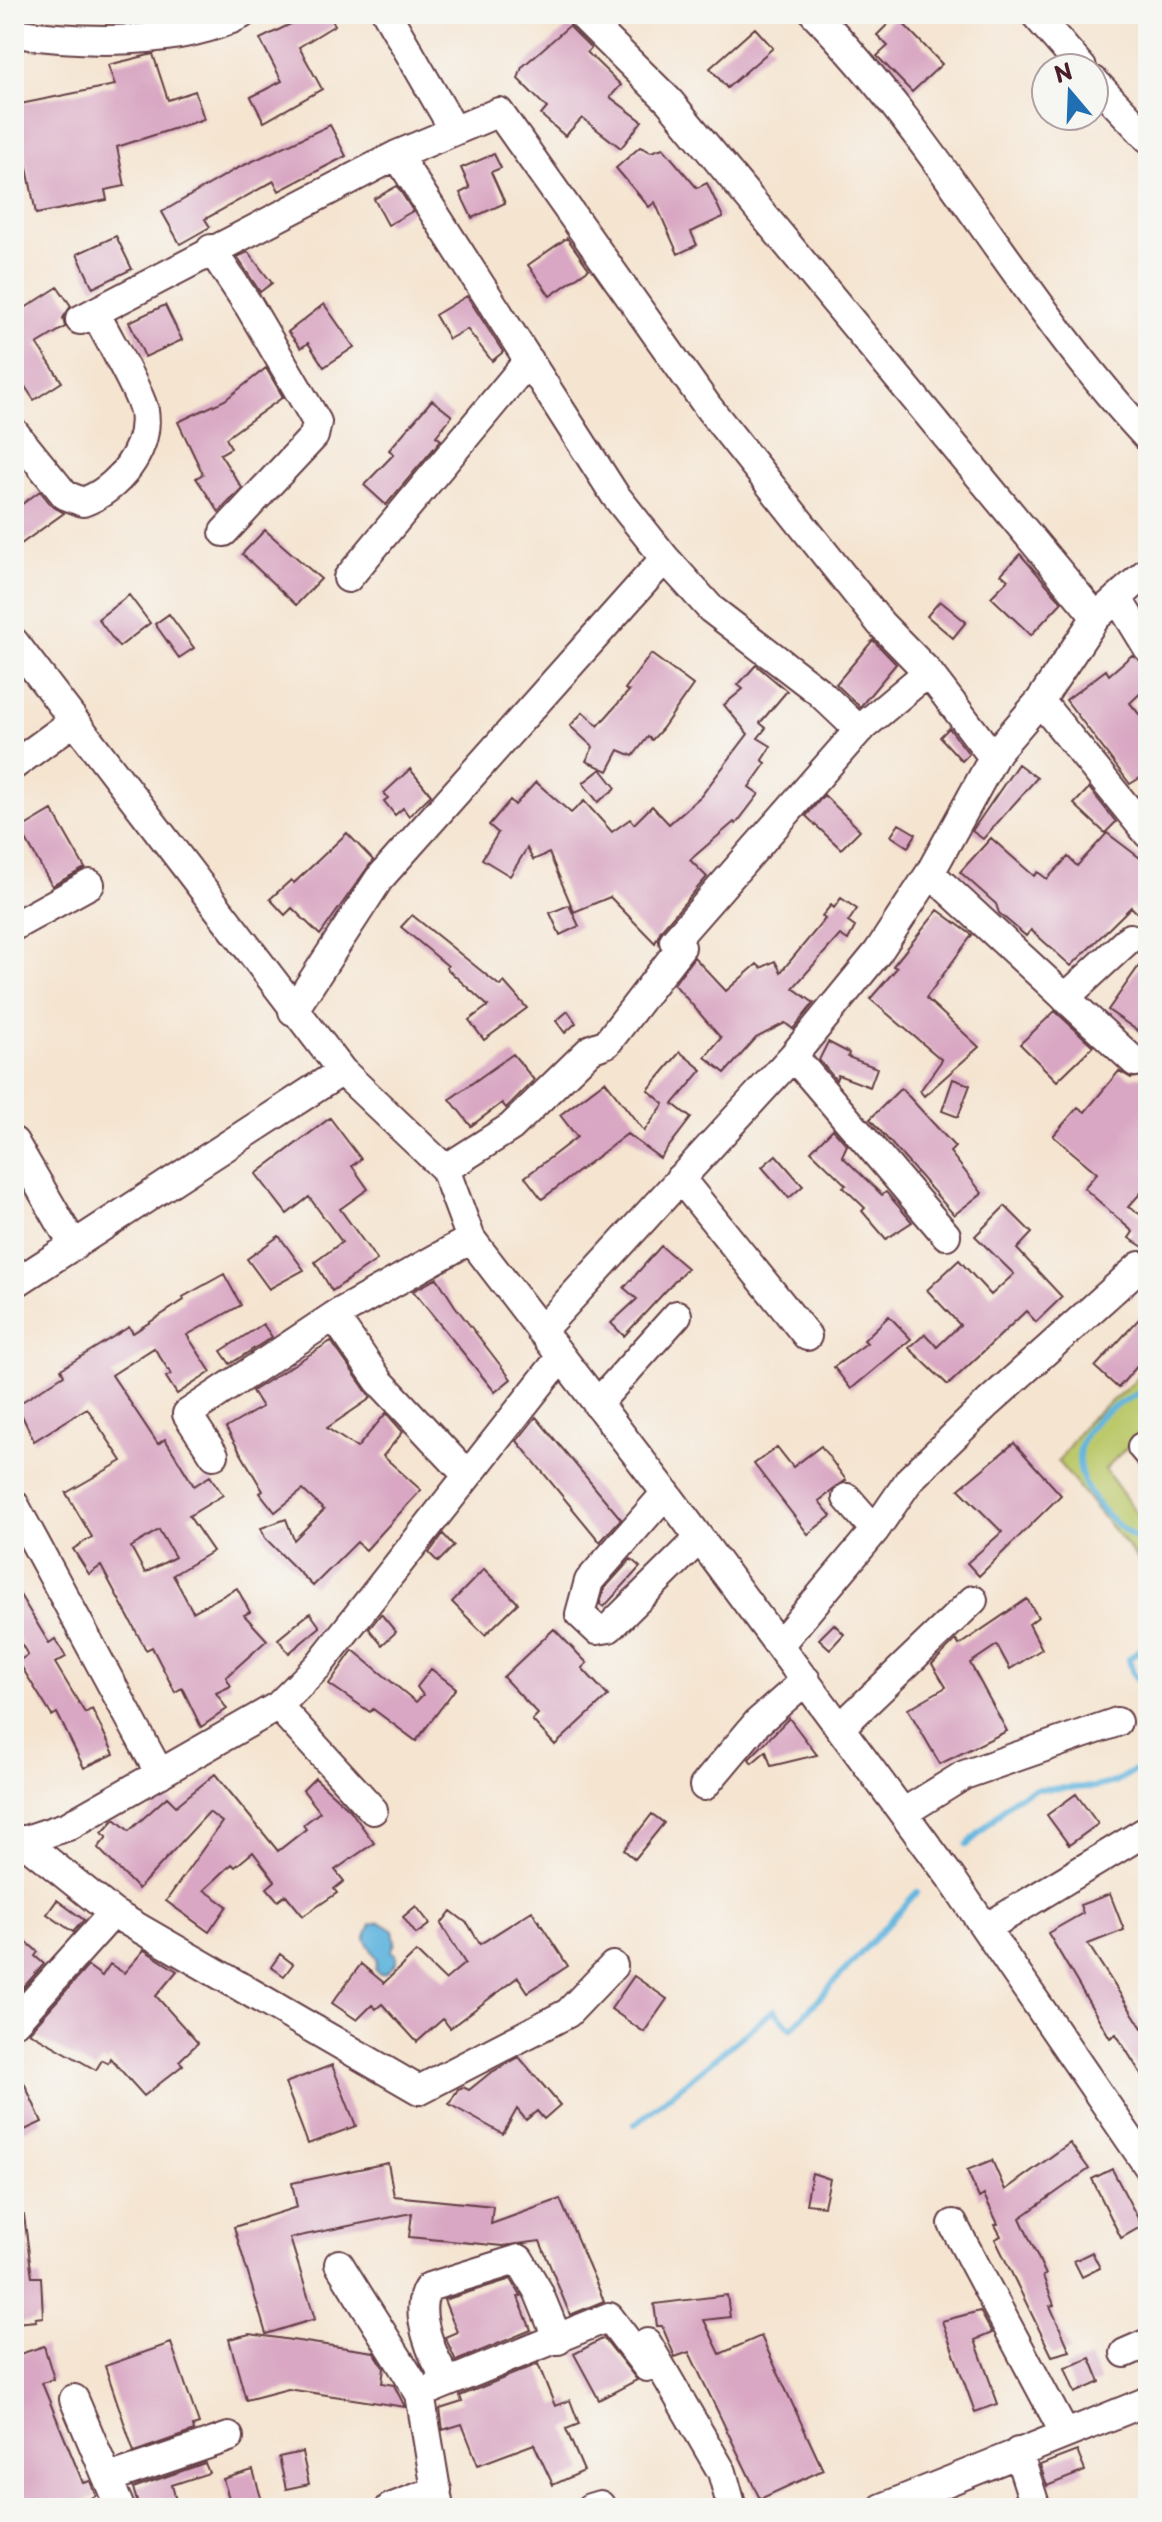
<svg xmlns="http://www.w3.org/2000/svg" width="1162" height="2522" font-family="'Playpen Sans',sans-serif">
  <rect width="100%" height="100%" fill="#f6f6f2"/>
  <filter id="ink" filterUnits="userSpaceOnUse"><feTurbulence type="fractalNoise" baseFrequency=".0125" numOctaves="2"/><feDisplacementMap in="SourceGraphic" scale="16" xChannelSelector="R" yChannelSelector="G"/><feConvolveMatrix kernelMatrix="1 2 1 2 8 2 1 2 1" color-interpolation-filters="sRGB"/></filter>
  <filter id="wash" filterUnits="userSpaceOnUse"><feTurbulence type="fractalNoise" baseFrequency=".006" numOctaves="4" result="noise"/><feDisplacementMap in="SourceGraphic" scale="32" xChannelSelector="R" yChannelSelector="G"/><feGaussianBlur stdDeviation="1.8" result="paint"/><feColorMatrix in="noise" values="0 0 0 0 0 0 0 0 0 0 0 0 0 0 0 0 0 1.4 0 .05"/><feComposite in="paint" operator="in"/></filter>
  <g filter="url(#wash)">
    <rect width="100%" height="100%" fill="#f5e4d0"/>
    <path fill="#bcc96b" stroke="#83744b" stroke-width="2" d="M1148,1363V1426L1105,1469L1148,1529V1572L1058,1462L1086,1422L1133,1383Z"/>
    <path fill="#64b6df" stroke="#576a85" stroke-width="2" d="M380,1922L393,1930L395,1942L391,1952L396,1954V1963L386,1973L380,1974L375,1970L377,1959L365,1939L371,1924Z"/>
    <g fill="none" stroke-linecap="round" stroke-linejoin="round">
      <path stroke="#64b6df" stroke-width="6" d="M1148,1386C1133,1399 1109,1406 1095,1421C1052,1468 1105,1523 1148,1545
        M1148,1642L1129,1659L1133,1674L1148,1690
        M967,1845L1015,1798L1035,1789L1095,1787L1115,1782L1148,1763
        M635,2124L774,2010L791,2029L917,1892"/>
    </g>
    <g id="blocks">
      <path fill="#d9a7c3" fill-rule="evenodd" d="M311,14H328L335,25L299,47L322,89L264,122L251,97L282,81L260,39Z
        M896,16L942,64L912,92L877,56L888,46L877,35Z
        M569,26L591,48L587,52L621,85L610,97L642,121L621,148L582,118L565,136L541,115L547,108L518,79L522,67Z
        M755,28L773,48L727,88L710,68Z
        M153,54L168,100L195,91L204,119L117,147L125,186L105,190L107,200L36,214L15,105L115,85L108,65Z
        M330,125L346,156L279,191L274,181L205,219L210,227L180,244L162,212L236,169Z
        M640,147L651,152L663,148L697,188L707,183L723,217L691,232L697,245L678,254L655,202L649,207L616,168Z
        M494,154L501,168L491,172L505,203L472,218L460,193L470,188L461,168Z
        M397,186L413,211L388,225L374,199Z
        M116,236L132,269L93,288L77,254Z
        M567,238L589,269L550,296L528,265Z
        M248,252L272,283L260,292L237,257Z
        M58,287L71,306L63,318L65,327L37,344L62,382L34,400L14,370V315Z
        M467,296L503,352L492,361L467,329L449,339L435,315Z
        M324,304L354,347L324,367L308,343L301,348L288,332Z
        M165,305L182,340L145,357L129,322Z
        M266,368L283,397L226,438L231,448L220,454L242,488L219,512L196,478L203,474L178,422L225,400Z
        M432,400L452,416L436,436L441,440L386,505L364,485L394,454L389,450Z
        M40,491L52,506L64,513L14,549V510Z
        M265,530L321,579L296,605L242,554Z
        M1020,554L1062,602L1031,635L991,597L1008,580L1001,574Z
        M129,595L150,623L119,647L98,619Z
        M940,601L966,622L953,638L927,616Z
        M169,614L194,648L179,658L155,624Z
        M873,640L896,664L860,707L836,684Z
        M651,654L693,685L662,729L652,740L648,737L633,756L619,750L608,771L586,761L593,747L570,726L583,712L598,726L629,691L625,689Z
        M1132,655L1148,665V686L1130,703L1148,725V773L1130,784L1066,700L1106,670L1109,675Z
        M756,665L787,691L760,723L766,728L758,738L771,746L762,760L766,763L749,787L759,794L736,824L734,822L690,860L707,877L661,930L655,943L610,897L574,912L549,853L533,860L527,848L510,876L482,859L498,833L489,825L510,800L515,805L536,782L571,813L584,801L612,832L630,819L634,824L652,806L669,824L701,796L748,734L724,705L743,689L738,685Z
        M949,728L969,754L962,761L940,737Z
        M1018,764L1037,778L983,839L972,831Z
        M410,769L431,795L409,816L403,808L395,815L384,801L388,798L384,793Z
        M601,769L616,788L598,802L583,783Z
        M1089,788L1116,822L1105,833L1074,804Z
        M824,795L860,830L841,849L806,816Z
        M52,810L85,868L52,886L20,829Z
        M899,824L916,834L908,847L891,836Z
        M347,833L373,860L320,935L292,908L285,915L270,899L291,880L294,883Z
        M1107,833L1148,864V923L1131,907L1071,966L1031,930L1026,936L999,913L996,904L960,872L991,838L1034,876L1038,872L1047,879L1068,857L1077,866Z
        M841,898L857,909L848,922L855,927L848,940L840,935L793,988L814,1003L793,1029L785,1023L756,1038L725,1073L705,1057L721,1038L674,984L694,957L726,991L757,964L761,968L775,961L781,972L825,919L822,916L831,905L834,908Z
        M569,905L579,926L560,935L550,913Z
        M938,910L972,935L926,998L979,1047L924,1096L920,1091L942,1060L870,999L897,968L893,966Z
        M412,915L500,986L504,982L527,1008L484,1040L469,1020L488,1006L446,968L448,966L401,927Z
        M1148,953V1038L1108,1010Z
        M568,1011L576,1023L565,1033L556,1021Z
        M1055,1011L1093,1046L1057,1081L1020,1044Z
        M828,1042L849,1053L848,1057L877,1068L870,1087L838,1075L836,1080L819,1060Z
        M680,1052L702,1070L673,1104L691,1118L660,1158L627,1134L542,1199L525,1177L577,1137L560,1115L605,1081L644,1131L664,1104L648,1090Z
        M513,1054L534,1080L506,1108L502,1103L471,1126L450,1099Z
        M1119,1071L1131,1078L1144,1076L1148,1079V1185L1128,1207L1143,1216L1148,1209V1250L1129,1238L1133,1232L1084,1188L1097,1173L1053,1136L1078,1107L1085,1112Z
        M953,1079L970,1085L958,1117L942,1111Z
        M901,1088L955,1147L950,1152L982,1193L954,1215L870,1119Z
        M330,1118L361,1159L352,1166L368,1189L340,1209L377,1260L332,1291L315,1262L342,1242L309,1197L287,1214L256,1174Z
        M833,1129L847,1145L842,1156L882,1195L886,1192L912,1222L886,1239L862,1211L865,1208L843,1187L846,1185L811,1151Z
        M776,1155L803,1186L789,1198L762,1167Z
        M1005,1206L1032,1233L1017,1249L1062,1297L1036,1322L1026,1311L948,1385L909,1348L925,1334L937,1347L960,1325L927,1290L959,1260L991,1295L1014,1274L975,1236Z
        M279,1236L304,1270L269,1289L247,1259Z
        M661,1246L687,1268L624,1336L611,1323L637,1299L624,1288Z
        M224,1274L241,1305L187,1335L211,1372L177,1394L166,1377L171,1374L154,1348L112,1375L158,1444L165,1439L194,1486L210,1476L223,1495L189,1516L213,1551L173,1575L193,1612L237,1588L250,1612L244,1615L267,1640L226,1677L231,1686L216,1693L227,1709L201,1727L182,1688L175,1692L152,1647L146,1650L101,1566L89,1574L73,1549L92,1537L66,1493L122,1461L87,1408L34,1441L17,1405L64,1375L61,1369L129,1327L133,1333L184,1300L183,1297ZM159,1530L175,1557L145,1573L131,1547Z
        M437,1278L455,1306L511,1379L495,1392L413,1291Z
        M1148,1309V1354L1118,1388L1095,1367Z
        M889,1316L911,1339L851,1389L834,1367L867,1343L864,1340Z
        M263,1324L272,1337L230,1364L221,1351Z
        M331,1341L371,1398L327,1428L357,1448L386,1413L403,1432L383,1456L421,1490L366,1550L357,1542L313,1586L265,1538L261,1528L286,1519L294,1540L324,1510L303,1490L275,1512L260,1493L263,1491L226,1428L262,1407L252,1391Z
        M536,1417L621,1519L600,1542L517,1441Z
        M1014,1443L1061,1495L979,1576L967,1563L1002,1532L959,1489Z
        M821,1446L846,1480L819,1501L831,1516L808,1534L754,1464L777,1447L793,1467Z
        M443,1534L454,1546L438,1562L429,1553Z
        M631,1559L640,1567L604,1607L600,1604L604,1589Z
        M484,1569L518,1603L485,1635L452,1602Z
        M14,1585L49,1643L55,1639L66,1657L55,1663L85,1713L92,1709L114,1754L84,1768L57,1713L52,1716L18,1661L28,1655L14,1632Z
        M1027,1599L1038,1617L1029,1624L1042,1649L1010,1669L997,1645L970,1663L1007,1731L940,1764L908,1709L946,1687L932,1664L956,1640L959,1645Z
        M310,1613L320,1627L289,1653L278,1639Z
        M381,1614L396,1632L382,1645L369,1629Z
        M834,1624L844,1634L830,1649L819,1639Z
        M554,1629L587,1663L582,1668L608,1696L555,1745L532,1720L538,1714L503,1677Z
        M353,1650L416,1702L423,1695L417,1687L431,1669L456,1688L416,1741L373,1709L370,1712L329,1684Z
        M789,1718L817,1755L771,1766L766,1751L752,1763L749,1759Z
        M215,1774L278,1851L306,1829L303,1825L320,1812L303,1790L315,1778L350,1810L374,1843L335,1870L344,1881L334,1889L337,1893L303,1916L286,1895L278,1901L267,1888L275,1881L253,1852L235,1867L232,1864L204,1890L227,1906L209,1932L166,1901L222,1822L209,1812L138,1889L98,1848L107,1837L102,1833L115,1819L129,1831L167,1797L176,1806Z
        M1076,1794L1098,1824L1069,1845L1047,1815Z
        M652,1814L664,1823L635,1859L624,1850Z
        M1110,1894L1124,1930L1088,1944L1142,2028L1148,2024V2085L1116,2034L1110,2038L1048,1933L1083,1913L1080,1905Z
        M57,1900L84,1920L73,1932L47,1914Z
        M416,1906L430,1924L416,1934L403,1917Z
        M451,1911L468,1924L480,1944L532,1911L568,1966L528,1992L518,1977L450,2028L443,2019L417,2042L382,2004L376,2009L372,2005L357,2020L332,2003L361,1964L384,1983L416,1952L445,1980L465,1963L441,1924Z
        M14,1931L38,1952L35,1956L44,1964L14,1998Z
        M144,1950L177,1971L156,1996L198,2043L179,2061L183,2065L144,2096L110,2058L108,2063L102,2060L96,2070L29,2032L88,1966L102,1976L110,1964L124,1973Z
        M280,1954L293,1964L284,1976L271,1967Z
        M634,1976L667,1999L644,2032L611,2009Z
        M519,2057L560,2105L544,2119L537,2111L526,2120L517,2109L503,2134L449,2104L458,2089L463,2087L469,2090L490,2073Z
        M14,2061L42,2122L14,2135Z
        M332,2065L356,2126L308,2144L285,2083Z
        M1070,2143L1089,2169L1020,2218L1046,2275L1043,2276L1054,2305L1050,2306L1070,2351L1052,2356L995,2239L1001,2236L995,2225L998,2224L984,2195L979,2198L967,2170L992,2160L1005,2190Z
        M388,2163L394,2196L493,2206L491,2224L560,2199L604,2301L570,2315L540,2241L503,2246L409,2237L412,2213L290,2238L315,2319L266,2334L234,2227L297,2207L292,2183Z
        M1112,2169L1142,2226L1121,2238L1092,2179Z
        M812,2173L830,2179L824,2206L806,2204Z
        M14,2215H24L32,2277H41L43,2317L35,2318L36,2321L14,2323Z
        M1092,2252L1100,2268L1082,2277L1074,2261Z
        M511,2279L521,2296L518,2297L531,2330L456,2361L445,2337L457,2332L444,2300Z
        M727,2295L730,2317L704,2320L720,2354L761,2336L823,2470L760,2499L689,2352L675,2357L662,2326H657L654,2304Z
        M980,2311L992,2333L975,2340L998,2404L975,2412L942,2321Z
        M250,2334L374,2352L384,2368L382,2383L394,2385L405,2407L288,2389L246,2400L229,2339Z
        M604,2338L637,2380L599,2400L574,2354Z
        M171,2343L199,2424L193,2426L194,2431L134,2452L105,2366Z
        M44,2346L54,2379L42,2383L83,2483L90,2481L96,2496L66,2508H14V2356Z
        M1090,2358L1100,2382L1075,2393L1065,2368Z
        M538,2364L555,2406L570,2400L579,2424L566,2429L584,2471L553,2485L534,2444L478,2465L462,2424L443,2430L440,2409L462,2402L460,2396Z
        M1077,2451L1085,2471L1047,2486L1040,2465Z
        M302,2452L309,2484L286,2489L279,2457Z
        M205,2463L209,2473L172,2485L178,2508H139L133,2488Z
        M253,2470L264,2508H232L223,2479Z"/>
    </g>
  </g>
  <g filter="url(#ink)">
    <use href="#blocks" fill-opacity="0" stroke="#643d44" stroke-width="2"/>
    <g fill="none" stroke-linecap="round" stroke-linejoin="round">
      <g stroke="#643d44" stroke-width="32">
        <path id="minor" d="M387,14L454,130
          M581,14L669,101L1096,617
          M815,14C941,143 1025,307 1148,438
          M1035,14L1082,68
          M14,33C82,43 180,46 242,14
          M1094,81L1148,138
          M397,155L615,495L665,558L711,609L818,691L859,730
          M211,249L249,306L317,422L314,436L224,532
          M80,320L397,155L499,112L708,407L881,624L928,672L993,757
          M14,432L65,495L83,502C117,490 150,450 144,411C140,392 105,333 95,312
          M348,578L529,360
          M1118,599L1148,648
          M14,642L342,1071L445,1169L471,1239L666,1493L951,1878L1148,2166
          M1040,701L1148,834
          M14,765L74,721
          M930,873L1135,1062
          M14,926L90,884
          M1065,998L1130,938
          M293,1011L379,879L665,558
          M793,1056L946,1235
          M14,1142L74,1246
          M445,1169L511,1127L591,1049L607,1043L681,947L674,941L859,730L928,672
          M680,1178L807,1336
          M14,1284L342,1071
          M334,1316L379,1381L467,1475
          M541,1331L793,1056L878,952L930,873L997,751L1040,701L1096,617L1148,571
          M597,1404L677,1315
          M1142,1447L1148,1454
          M214,1455L187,1414L334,1316L471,1239
          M666,1493L589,1581L580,1614L597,1630L609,1628L699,1539
          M847,1498L875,1530
          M14,1504L160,1774
          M779,1645L875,1530L910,1479L988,1403L1140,1266
          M278,1706L373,1810
          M841,1727L973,1600
          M704,1786L757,1723L806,1680
          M903,1813L964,1775L1117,1722
          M14,1839L23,1841L113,1913L419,2090L568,2013L613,1966
          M14,1849L23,1841L68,1826L278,1706L318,1666L561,1357
          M986,1928L1148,1830
          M16,2021L113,1913
          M953,2224L1065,2434
          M339,2264L420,2394L439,2508
          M647,2343L722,2472L732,2508
          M1125,2353L1148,2343
          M448,2381C434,2361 411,2309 429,2287L519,2259L538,2291L558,2340
          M432,2389L609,2317L647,2367
          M74,2399L120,2508
          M1018,2452L1036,2508
          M109,2478L229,2437
          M390,2508L437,2490
          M590,2508L600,2505
          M882,2508L1148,2401"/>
      </g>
      <use href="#minor" stroke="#fff" stroke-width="28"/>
    </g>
  </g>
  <rect width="1162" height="2522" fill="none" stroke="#f6f6f2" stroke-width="48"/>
  <g transform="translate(1070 92) rotate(341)"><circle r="38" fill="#f6f6f2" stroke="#b1a0a2" stroke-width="2"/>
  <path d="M0-6L14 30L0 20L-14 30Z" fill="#1f6fb2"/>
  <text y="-12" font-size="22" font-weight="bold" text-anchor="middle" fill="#4a1f2b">N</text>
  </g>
</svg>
